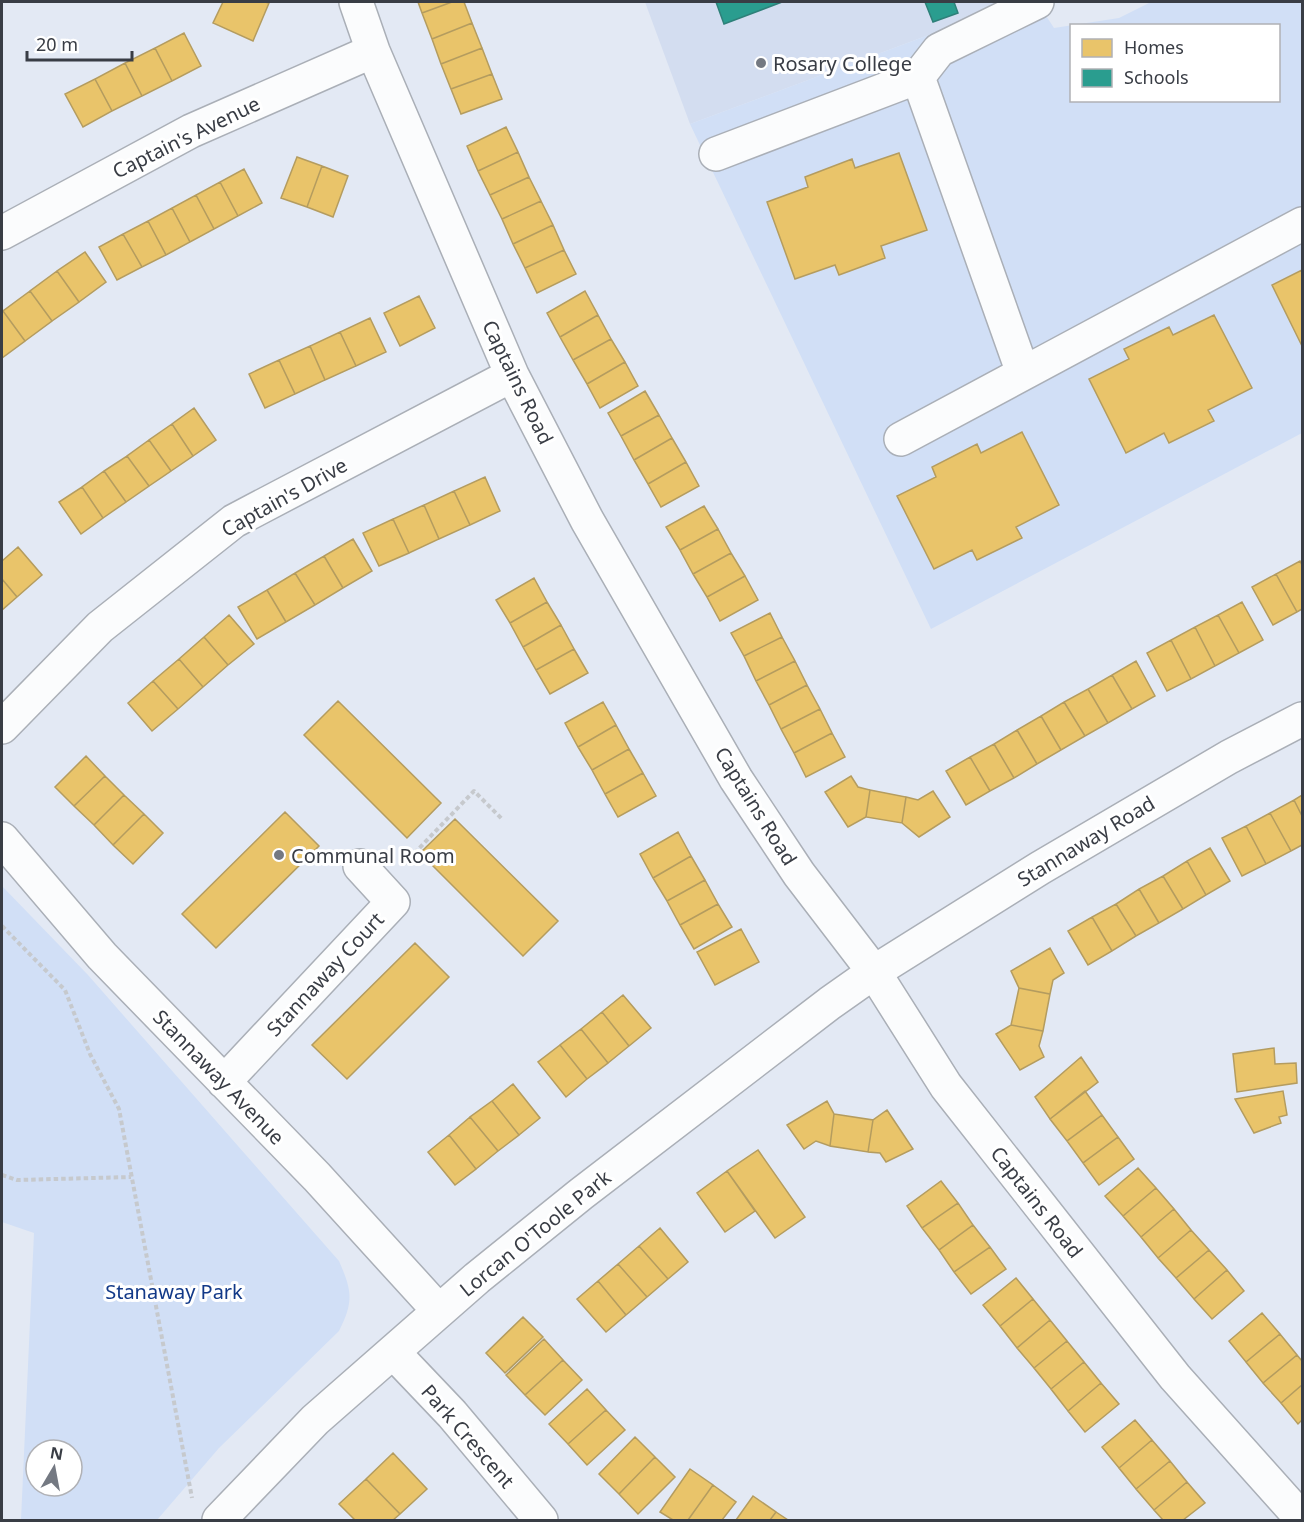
<svg xmlns="http://www.w3.org/2000/svg" width="1304" height="1522" font-family="'Noto Sans',sans-serif">
  <rect width="100%" height="100%" fill="#e3e9f4"/>
  <path fill="#d3ddf0" d="M645,2H1017L690,124Z"/>
  <path fill="#d1dff6" fill-rule="evenodd" d="M1017,2H1037L1054,28L1119,18L1151,2H1302V433L931,629L690,124ZM1072,26H1278V100H1072Z
    M2,886L88,975L339,1261C352,1291 354,1301 339,1331L219,1448L157,1520H21L34,1233L2,1222ZM36,1450H72V1486H36Z"/>
  <path fill="#e9c46a" stroke="#b49c5f" stroke-width="1.5" d="M223,2H265L269,3L253,41L213,23Z
    M418,2H452L422,13Z
    M452,2H464L472,23L432,39L422,13Z
    M472,23L482,48L441,64L432,39Z
    M184,33L201,66L172,81L155,48Z
    M155,48L172,81L142,96L125,63Z
    M482,48L492,74L451,89L441,64Z
    M125,63L142,96L112,111L95,79Z
    M492,74L502,99L461,114L451,89Z
    M95,79L112,111L83,127L65,94Z
    M506,127L518,152L478,171L467,146Z
    M518,152L529,177L490,195L478,171Z
    M899,153L927,230L881,246L885,258L839,275L835,265L795,279L767,202L808,187L805,177L852,159L855,168Z
    M297,157L322,166L307,207L281,198Z
    M322,166L348,176L333,217L307,207Z
    M244,169L262,203L238,216L220,182Z
    M529,177L541,201L502,219L490,195Z
    M220,182L238,216L214,229L196,195Z
    M196,195L214,229L190,242L172,208Z
    M541,201L553,225L513,244L502,219Z
    M172,208L190,242L166,255L148,221Z
    M148,221L166,255L142,267L123,234Z
    M553,225L564,250L525,268L513,244Z
    M123,234L142,267L117,280L99,247Z
    M564,250L576,274L537,293L525,268Z
    M85,252L106,282L79,302L57,271Z
    M1302,270V346L1272,285Z
    M57,271L79,302L52,321L30,291Z
    M30,291L52,321L25,341L3,311Z
    M585,291L598,315L560,337L547,313Z
    M419,296L435,328L400,346L384,313Z
    M3,311L25,341L2,358V312Z
    M598,315L611,339L573,360L560,337Z
    M1214,315L1252,388L1208,410L1214,421L1169,443L1164,433L1126,453L1089,379L1129,359L1124,349L1169,327L1173,335Z
    M370,318L386,352L356,366L340,332Z
    M340,332L356,366L325,380L310,346Z
    M611,339L625,362L587,384L573,360Z
    M310,346L325,380L295,394L279,360Z
    M279,360L295,394L265,408L249,374Z
    M625,362L638,386L600,408L587,384Z
    M645,391L659,415L621,436L608,413Z
    M194,408L216,440L193,456L172,424Z
    M659,415L672,438L634,460L621,436Z
    M172,424L193,456L171,471L149,440Z
    M1022,432L1059,505L1016,527L1022,538L977,560L972,550L934,569L897,496L936,477L932,467L977,444L981,453Z
    M672,438L686,462L648,484L634,460Z
    M149,440L171,471L149,486L127,456Z
    M127,456L149,486L126,502L104,471Z
    M686,462L699,486L661,507L648,484Z
    M104,471L126,502L103,518L82,487Z
    M485,477L500,511L470,525L454,491Z
    M82,487L103,518L81,534L59,502Z
    M454,491L470,525L439,539L424,505Z
    M424,505L439,539L409,553L393,519Z
    M704,506L718,529L680,550L666,527Z
    M393,519L409,553L379,566L363,533Z
    M718,529L731,553L693,574L680,550Z
    M353,539L372,571L343,588L324,556Z
    M18,547L42,575L17,597L2,579V561Z
    M731,553L745,576L707,597L693,574Z
    M324,556L343,588L315,605L295,573Z
    M1300,561L1302,565V609L1297,612L1276,574Z
    M295,573L315,605L286,622L267,590Z
    M1276,574L1297,612L1273,625L1252,587Z
    M745,576L758,600L720,621L707,597Z
    M534,578L547,602L510,623L496,600Z
    M2,579L17,597L2,610Z
    M267,590L286,622L257,639L238,607Z
    M547,602L561,625L523,647L510,623Z
    M1242,602L1263,640L1239,653L1218,615Z
    M770,613L782,637L744,656L731,633Z
    M229,615L254,644L228,665L204,637Z
    M1218,615L1239,653L1215,666L1195,627Z
    M561,625L574,649L536,670L523,647Z
    M1195,627L1215,666L1191,679L1171,640Z
    M204,637L228,665L203,687L179,659Z
    M782,637L795,661L756,681L744,656Z
    M1171,640L1191,679L1167,691L1147,653Z
    M574,649L588,673L550,694L536,670Z
    M179,659L203,687L178,709L153,681Z
    M795,661L807,685L769,705L756,681Z
    M1136,661L1155,696L1132,709L1112,675Z
    M1112,675L1132,709L1108,723L1088,689Z
    M153,681L178,709L152,731L128,703Z
    M807,685L820,709L781,729L769,705Z
    M1088,689L1108,723L1085,736L1064,702Z
    M338,701L441,803L407,838L304,735Z
    M603,702L616,725L578,747L565,723Z
    M1064,702L1085,736L1061,750L1041,716Z
    M820,709L832,733L794,753L781,729Z
    M1041,716L1061,750L1037,764L1017,730Z
    M616,725L629,749L592,770L578,747Z
    M1017,730L1037,764L1014,778L994,744Z
    M832,733L845,757L806,777L794,753Z
    M994,744L1014,778L990,791L970,757Z
    M629,749L643,773L605,794L592,770Z
    M86,756L105,776L74,806L55,787Z
    M970,757L990,791L966,805L946,771Z
    M643,773L656,796L618,817L605,794Z
    M105,776L124,795L94,825L74,806Z
    M851,776L858,787L870,790L866,817L848,827L825,792Z
    M870,790L906,797L902,823L866,817Z
    M933,791L950,817L919,837L902,823L906,797L918,800Z
    M124,795L144,814L113,845L94,825Z
    M1302,795V816L1294,800Z
    M1294,800L1302,816V845L1291,851L1270,813Z
    M285,812L319,846L216,948L182,914Z
    M1270,813L1291,851L1266,864L1246,826Z
    M144,814L163,833L133,864L113,845Z
    M455,819L558,921L523,956L420,853Z
    M1246,826L1266,864L1242,876L1222,838Z
    M678,832L691,856L653,878L640,854Z
    M1210,848L1230,881L1206,895L1187,861Z
    M691,856L705,880L667,901L653,878Z
    M1187,861L1206,895L1183,909L1163,876Z
    M1163,876L1183,909L1159,923L1139,889Z
    M705,880L718,904L680,925L667,901Z
    M1139,889L1159,923L1136,936L1116,904Z
    M718,904L732,927L694,949L680,925Z
    M1116,904L1136,936L1112,951L1092,917Z
    M1092,917L1112,951L1088,965L1068,931Z
    M741,929L759,962L715,985L697,952Z
    M415,943L449,977L347,1079L312,1045Z
    M1050,948L1064,973L1053,980L1050,994L1019,988L1011,971Z
    M1019,988L1050,994L1043,1031L1011,1025Z
    M623,995L651,1028L629,1046L602,1012Z
    M602,1012L629,1046L608,1063L581,1029Z
    M1011,1025L1043,1031L1039,1046L1044,1057L1020,1070L996,1034Z
    M581,1029L608,1063L587,1079L560,1045Z
    M560,1045L587,1079L566,1097L538,1062Z
    M1274,1048L1275,1064L1296,1063L1297,1083L1237,1092L1233,1054Z
    M1081,1057L1098,1082L1050,1119L1035,1097Z
    M513,1084L540,1118L519,1135L492,1101Z
    M1085,1091L1102,1115L1067,1141L1050,1119Z
    M1283,1091L1287,1115L1279,1117L1281,1123L1254,1133L1235,1099Z
    M492,1101L519,1135L498,1151L470,1117Z
    M827,1101L834,1114L830,1146L816,1141L804,1149L787,1125Z
    M887,1110L913,1149L886,1162L880,1153L868,1152L873,1120Z
    M834,1114L873,1120L868,1152L830,1146Z
    M1102,1115L1118,1137L1083,1163L1067,1141Z
    M470,1117L498,1151L476,1169L449,1135Z
    M449,1135L476,1169L455,1185L428,1152Z
    M1118,1137L1134,1159L1099,1185L1083,1163Z
    M758,1150L805,1217L775,1238L727,1171Z
    M1138,1168L1156,1188L1123,1216L1105,1196Z
    M727,1171L755,1211L725,1232L697,1193Z
    M941,1181L958,1203L922,1228L907,1206Z
    M1156,1188L1174,1209L1141,1237L1123,1216Z
    M958,1203L973,1225L939,1250L922,1228Z
    M1174,1209L1191,1230L1158,1258L1141,1237Z
    M973,1225L990,1247L954,1272L939,1250Z
    M660,1228L688,1262L668,1279L639,1246Z
    M1191,1230L1209,1250L1176,1278L1158,1258Z
    M639,1246L668,1279L647,1297L618,1264Z
    M990,1247L1006,1269L971,1294L954,1272Z
    M1209,1250L1227,1270L1194,1299L1176,1278Z
    M618,1264L647,1297L626,1315L598,1281Z
    M1227,1270L1244,1291L1212,1319L1194,1299Z
    M1016,1278L1033,1299L1000,1326L983,1305Z
    M598,1281L626,1315L606,1332L577,1299Z
    M1033,1299L1050,1320L1017,1348L1000,1326Z
    M1262,1313L1280,1334L1246,1362L1229,1341Z
    M523,1317L543,1337L505,1373L486,1353Z
    M1050,1320L1067,1341L1034,1368L1017,1348Z
    M1280,1334L1297,1355L1263,1383L1246,1362Z
    M544,1339L563,1360L525,1395L506,1375Z
    M1067,1341L1084,1362L1051,1389L1034,1368Z
    M1297,1355L1302,1361V1385L1281,1403L1263,1383Z
    M563,1360L582,1380L545,1415L525,1395Z
    M1084,1362L1101,1383L1068,1411L1051,1389Z
    M1101,1383L1119,1404L1085,1432L1068,1411Z
    M1302,1385V1420L1298,1424L1281,1403Z
    M587,1389L606,1410L568,1444L549,1424Z
    M606,1410L625,1430L587,1465L568,1444Z
    M1135,1420L1152,1440L1119,1468L1102,1447Z
    M635,1437L655,1457L619,1494L599,1474Z
    M1152,1440L1170,1461L1136,1489L1119,1468Z
    M393,1453L427,1489L400,1514L366,1479Z
    M655,1457L675,1477L638,1514L619,1494Z
    M1170,1461L1187,1482L1154,1510L1136,1489Z
    M690,1469L713,1485L688,1520H673L660,1512Z
    M366,1479L400,1514L393,1520H355L339,1504Z
    M1187,1482L1205,1503L1183,1520H1163L1154,1510Z
    M713,1485L736,1502L722,1520H688Z
    M753,1496L776,1512L770,1520H736Z
    M776,1512L788,1520H770Z"/>
  <path fill="#2a9d8f" stroke="#2e8079" stroke-width="1.5" d="M716,2H782L724,24Z
    M925,2H954L958,13L933,22Z"/>
  <g fill="none" stroke-linecap="round" stroke-linejoin="round">
    <g stroke="#aaafb7" stroke-width="36">
      <path id="minor" d="M356,2L373,51L512,375L587,520L736,779L799,874L874,972L946,1086L1175,1377L1302,1519
        M716,154L918,77
        M2,233L191,131L373,51
        M1023,373L918,77L939,50L1037,2
        M901,439L1302,224
        M2,727L100,627L234,521L512,375
        M2,839L102,956L317,1177L439,1311
        M224,1082L393,902L360,866
        M393,1352L452,1414L541,1520
        M219,1520L315,1420L477,1278L581,1194L830,1003L874,972L1040,868L1229,757L1302,719"/>
    </g>
    <path stroke="#c6c9cd" stroke-width="4" stroke-dasharray="4.5 3" stroke-linecap="butt" d="M404,864L474,791L502,819
      M2,926L65,990L90,1054L119,1109L192,1498
      M2,1175L17,1180L131,1177"/>
    <use href="#minor" stroke="#fbfcfd" stroke-width="33"/>
  </g>
  <g fill="#747982" stroke="#fff" stroke-width="2">
    <circle cx="761" cy="63" r="6"/>
    <circle cx="279" cy="855" r="6"/>
  </g>
  <g text-anchor="middle" dominant-baseline="central" stroke-width="6" stroke-linejoin="round" paint-order="stroke">
    <g font-size="20" fill="#393d45" stroke="#fff" text-anchor="start">
      <text x="773" y="63">Rosary College</text>
      <text x="291" y="855">Communal Room</text>
    </g>
    <g font-size="20" fill="#393d45" stroke="#fff">
      <text transform="translate(186 137) rotate(-26)">Captain's Avenue</text>
      <text transform="translate(518 382) rotate(64)">Captains Road</text>
      <text transform="translate(284 497) rotate(-29)">Captain's Drive</text>
      <text transform="translate(756 806) rotate(58)">Captains Road</text>
      <text transform="translate(1086 841) rotate(-31)">Stannaway Road</text>
      <text transform="translate(325 974) rotate(-47)">Stannaway Court</text>
      <text transform="translate(219 1077) rotate(46)">Stannaway Avenue</text>
      <text transform="translate(1037 1202) rotate(52)">Captains Road</text>
      <text transform="translate(535 1233) rotate(-39)">Lorcan O'Toole Park</text>
      <text transform="translate(468 1436) rotate(49)">Park Crescent</text>
    </g>
    <g font-size="20" fill="#123988" stroke="#fff">
      <text x="174" y="1291">Stanaway Park</text>
    </g>
  </g>
  <rect width="1304" height="1522" fill="none" stroke="#393d45" stroke-width="6"/>
  <rect x="1070" y="24" width="210" height="78" fill="#ffffff" stroke="#b0b1b5" stroke-width="1.5"/>
  <rect x="1082" y="39" width="30" height="18" fill="#e9c46a" stroke="#b0b1b5" stroke-width="1.5"/>
  <text x="1124" y="54" font-size="18" fill="#393d45">Homes</text>
  <rect x="1082" y="69" width="30" height="18" fill="#2a9d8f" stroke="#b0b1b5" stroke-width="1.5"/>
  <text x="1124" y="84" font-size="18" fill="#393d45">Schools</text>
  <g transform="translate(54 1468) rotate(10)"><circle r="28" fill="#ffffff" stroke="#b0b1b5" stroke-width="1.5"/>
  <path d="M0-4.5L10 22L0 15L-10 22Z" fill="#747982"/>
  <text y="-9" font-size="16" font-weight="bold" text-anchor="middle" fill="#393d45">N</text>
  </g>
  <path d="M27 51v9h105v-9" fill="none" stroke="#393d45" stroke-width="3"/>
  <text x="36" y="51" font-size="18" fill="#393d45" stroke="#ffffff" stroke-width="4.5" paint-order="stroke">20 m</text>
</svg>
